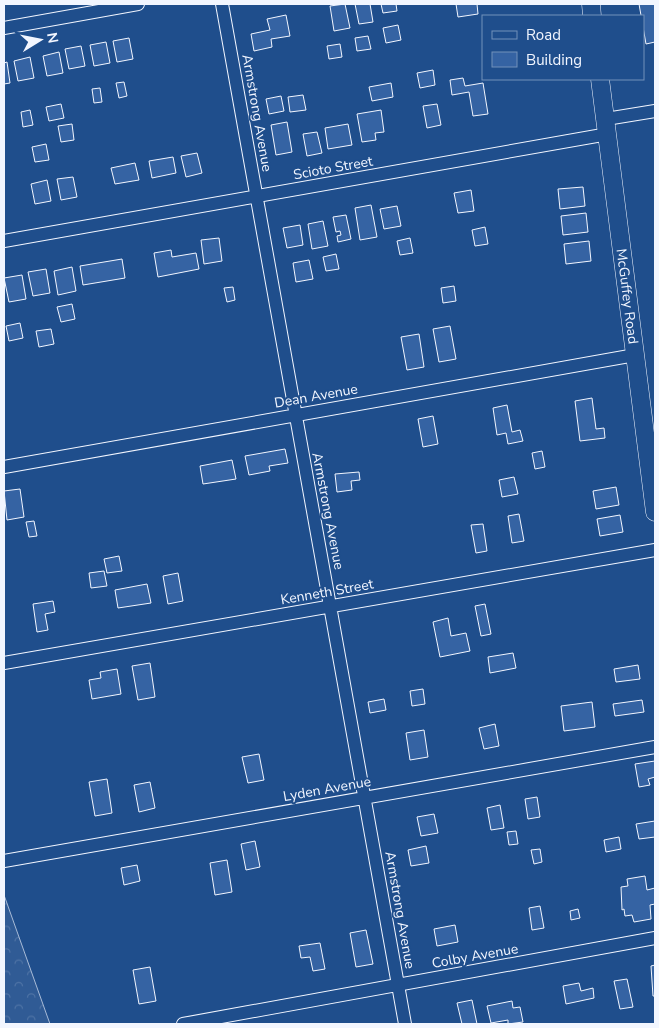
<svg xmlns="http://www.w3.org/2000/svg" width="659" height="1028" font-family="'Nunito Sans',sans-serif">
  <defs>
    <pattern id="forest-crowns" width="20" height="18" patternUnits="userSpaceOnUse" patternTransform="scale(1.25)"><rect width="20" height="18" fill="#305b95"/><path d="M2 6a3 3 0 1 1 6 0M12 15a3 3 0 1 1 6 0" fill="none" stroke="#4e73a5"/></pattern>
  </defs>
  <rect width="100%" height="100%" fill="#1f4e8c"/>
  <path fill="url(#forest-crowns)" stroke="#a8bbd7" d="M4,895L50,1024H4Z"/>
  <path fill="#3563a3" stroke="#f2f6ff" d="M345,4L350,28L334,31L330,6Z
    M355,4H370L373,22L359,24Z
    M381,4H396L397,11L383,13Z
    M456,4H477L478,14L458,17Z
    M639,4H655V42L646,44Z
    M286,15L290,36L271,39L272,47L254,51L251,34L270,30L267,19Z
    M398,25L401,40L386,43L383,28Z
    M368,36L371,49L357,51L355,38Z
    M129,38L133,59L117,62L113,41Z
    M106,42L110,63L94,66L90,45Z
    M340,44L342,57L329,59L327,46Z
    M81,46L85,66L69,69L65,49Z
    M59,52L63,73L47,76L43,56Z
    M30,57L34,78L18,81L14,61Z
    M7,62L10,83L4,84V63Z
    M433,70L435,85L420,88L417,73Z
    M463,78L465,86L483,83L488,114L473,116L469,92L452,95L450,80Z
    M124,82L127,96L119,98L116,83Z
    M391,83L393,97L372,101L369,87Z
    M100,88L102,102L94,103L92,89Z
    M303,95L306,110L290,112L288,97Z
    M281,96L284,111L269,114L266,99Z
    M61,104L64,118L49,121L46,107Z
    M437,104L441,125L427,128L423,106Z
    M30,110L33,125L23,127L21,112Z
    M381,110L384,132L375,133L376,140L362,142L357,114Z
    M287,122L292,152L276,155L271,125Z
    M72,124L74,140L61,142L58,126Z
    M348,124L352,145L328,149L325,128Z
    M317,132L322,153L307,156L303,134Z
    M46,144L49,160L35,162L32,147Z
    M197,153L202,173L186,177L181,156Z
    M173,157L176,173L152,178L149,161Z
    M135,163L139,180L115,184L111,168Z
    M73,177L77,197L61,200L57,179Z
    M47,180L51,201L35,204L31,184Z
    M583,187L585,206L560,209L558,189Z
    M471,190L474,211L458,213L454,193Z
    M371,205L377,237L360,240L355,208Z
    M397,206L401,226L384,229L380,209Z
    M586,213L588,232L563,235L561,216Z
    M346,215L351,239L338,242L337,236L341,235L340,231L336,232L333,217Z
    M323,221L328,246L312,249L308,224Z
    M300,225L303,245L287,248L283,228Z
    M485,227L488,244L475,246L472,230Z
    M219,238L222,261L204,264L201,240Z
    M410,238L413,253L400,255L397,241Z
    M589,241L591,261L566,264L564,244Z
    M171,250L172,257L196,253L199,269L158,277L154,253Z
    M336,254L339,269L326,271L323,257Z
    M122,259L125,278L83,285L80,266Z
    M309,260L313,279L296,282L293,263Z
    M72,267L76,291L58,295L54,271Z
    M46,269L50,293L33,296L28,272Z
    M22,275L26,299L9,302L4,278Z
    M454,286L456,301L443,303L441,288Z
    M233,287L235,300L227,302L224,288Z
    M72,304L75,319L61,322L57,307Z
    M20,323L23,338L9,341L6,326Z
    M450,326L456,359L439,362L433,329Z
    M51,329L54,344L39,347L36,331Z
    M419,334L424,367L407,370L401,337Z
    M592,398L596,429L604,428L605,438L580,441L575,401Z
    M507,405L512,432L520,430L523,441L508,444L506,433L497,435L493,408Z
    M433,416L438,444L423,447L418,419Z
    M285,449L288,463L269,466L270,471L249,475L245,456Z
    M542,451L545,467L535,469L532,453Z
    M232,460L236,479L203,484L200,466Z
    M359,472L360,480L351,481L352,490L337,492L335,474Z
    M514,477L518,494L502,497L499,480Z
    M616,487L619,505L596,509L593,491Z
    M20,489L24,517L7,520L4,491Z
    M519,514L524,541L512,543L508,516Z
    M620,515L623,532L600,536L597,519Z
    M34,521L37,536L29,537L26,522Z
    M483,524L487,551L476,553L471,525Z
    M119,556L122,571L107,573L104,559Z
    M104,571L107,586L91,588L89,573Z
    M178,573L183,601L168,604L163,576Z
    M147,584L151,603L118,608L115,590Z
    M53,601L55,612L45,614L48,630L37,632L33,604Z
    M485,604L491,634L481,636L475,606Z
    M448,618L451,636L466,633L470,651L440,657L433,622Z
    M513,653L516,668L490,673L488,657Z
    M150,663L155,697L138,700L132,666Z
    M638,665L640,679L616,682L614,669Z
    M117,669L121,694L92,699L89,680L101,678L100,672Z
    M423,689L425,704L412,706L410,691Z
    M384,699L386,710L370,713L368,702Z
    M642,700L644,712L615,716L613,704Z
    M592,702L595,727L564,731L561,706Z
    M495,724L499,746L484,749L479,728Z
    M424,730L428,757L410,760L406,733Z
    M259,754L264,780L248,783L242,757Z
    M655,761V777L648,779L650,785L639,787L635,764Z
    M107,779L112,813L95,816L89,782Z
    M150,782L155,808L139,812L134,785Z
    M537,797L540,817L528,819L525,799Z
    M500,805L504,828L491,830L487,808Z
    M434,814L438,833L421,836L417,817Z
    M655,821V837L639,839L636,824Z
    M516,831L518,844L509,845L507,832Z
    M619,837L621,849L606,852L604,840Z
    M255,841L260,867L246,870L241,844Z
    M426,846L429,863L411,866L408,850Z
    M540,849L542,862L534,864L531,850Z
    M227,860L232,892L215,895L210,863Z
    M137,865L140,881L124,885L121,868Z
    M645,876L647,890L655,888V904L650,905L651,919L634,922L632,915L625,916L624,909L622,910L621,887L628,886L627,879Z
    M540,906L544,928L532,930L529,908Z
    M578,909L580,918L571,920L570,911Z
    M455,925L458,942L437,946L434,929Z
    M366,930L373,964L356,967L350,933Z
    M320,943L325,969L313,971L310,957L301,958L299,946Z
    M655,965V996H653L651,966Z
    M150,967L156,1001L139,1004L133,970Z
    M627,979L633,1007L620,1009L614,981Z
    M579,983L581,991L593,988L594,998L566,1004L563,986Z
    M472,1000L477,1024H462L457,1003Z
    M512,1001L513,1008L520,1007L523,1022L508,1024V1020L491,1023L487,1006Z"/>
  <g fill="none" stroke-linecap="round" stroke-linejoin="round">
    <g stroke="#f2f6ff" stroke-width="14">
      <path id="street" d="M222,4L405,1024
        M4,28L138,4
        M606,119L655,111
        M4,241L608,134
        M4,467L635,355
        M4,663L655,550
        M4,861L655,747
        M183,1024L655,938"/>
    </g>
    <g stroke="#f2f6ff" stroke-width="19">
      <g id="secondary">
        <path d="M591,4L592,16"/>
        <path id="s1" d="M600,79L655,512"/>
      </g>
    </g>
    <use href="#street" stroke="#1f4e8c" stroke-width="12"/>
    <use href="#secondary" stroke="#1f4e8c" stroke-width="18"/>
  </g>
  <g text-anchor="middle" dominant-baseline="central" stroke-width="4" stroke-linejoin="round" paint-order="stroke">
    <g font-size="14" fill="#f2f6ff" stroke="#1f4e8c">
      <text transform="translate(257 113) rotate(80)">Armstrong Avenue</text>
      <text transform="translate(333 168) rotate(-10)">Scioto Street</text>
      <text stroke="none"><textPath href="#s1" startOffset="219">McGuffey Road</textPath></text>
      <text transform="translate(316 396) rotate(-10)">Dean Avenue</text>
      <text transform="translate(328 511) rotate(79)">Armstrong Avenue</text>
      <text transform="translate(327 592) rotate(-10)">Kenneth Street</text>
      <text transform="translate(327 789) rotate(-10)">Lyden Avenue</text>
      <text transform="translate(400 910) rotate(80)">Armstrong Avenue</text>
      <text transform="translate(475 956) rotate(-10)">Colby Avenue</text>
    </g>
  </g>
  <rect width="659" height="1028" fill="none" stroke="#f2f6ff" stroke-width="10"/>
  <rect x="482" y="15" width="162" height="65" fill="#1f4e8c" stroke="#7391ba"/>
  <rect x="492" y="31" width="25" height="8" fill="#1f4e8c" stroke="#7391ba"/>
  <text x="526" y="40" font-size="15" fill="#f2f6ff">Road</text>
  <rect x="492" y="52" width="25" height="15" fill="#3563a3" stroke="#7391ba"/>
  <text x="526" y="65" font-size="15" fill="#f2f6ff">Building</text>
  <g transform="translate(40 40) rotate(80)" stroke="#1f4e8c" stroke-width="4" paint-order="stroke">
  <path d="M0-4L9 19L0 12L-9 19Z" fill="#f2f6ff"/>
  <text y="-8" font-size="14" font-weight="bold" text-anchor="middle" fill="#f2f6ff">N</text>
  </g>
</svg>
